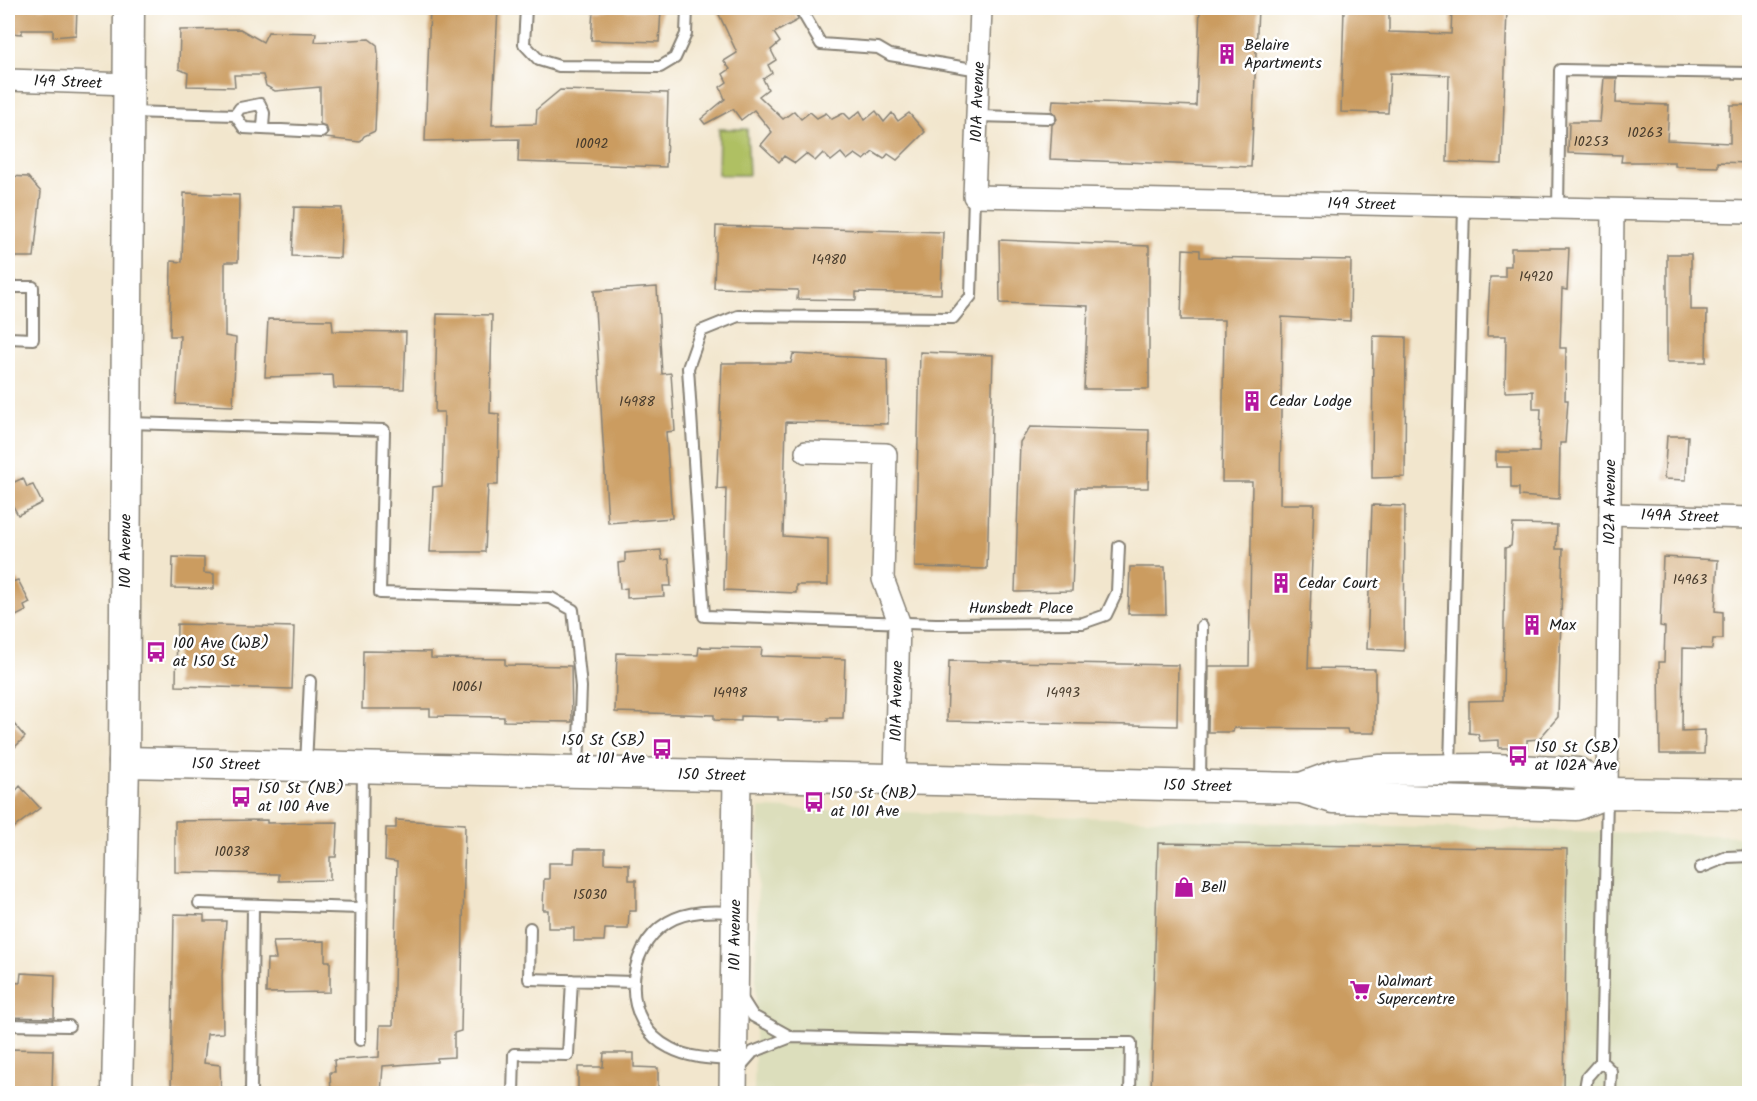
<svg xmlns="http://www.w3.org/2000/svg" width="1757" height="1101" font-family="Kalam,sans-serif">
  <rect width="100%" height="100%" fill="#fff"/>
  <filter id="ink" filterUnits="userSpaceOnUse"><feTurbulence type="fractalNoise" baseFrequency=".0167" numOctaves="2"/><feDisplacementMap in="SourceGraphic" scale="12" xChannelSelector="R" yChannelSelector="G"/><feConvolveMatrix kernelMatrix="1 2 1 2 8 2 1 2 1" color-interpolation-filters="sRGB"/></filter>
  <filter id="wash" filterUnits="userSpaceOnUse"><feTurbulence type="fractalNoise" baseFrequency=".008" numOctaves="4" result="noise"/><feDisplacementMap in="SourceGraphic" scale="24" xChannelSelector="R" yChannelSelector="G"/><feGaussianBlur stdDeviation="1.35" result="paint"/><feColorMatrix in="noise" values="0 0 0 0 0 0 0 0 0 0 0 0 0 0 0 0 0 1.4 0 .05"/><feComposite in="paint" operator="in"/></filter>
  <g filter="url(#wash)">
    <rect width="100%" height="100%" fill="#f2e6cd"/>
    <path fill="#dcdebc" d="M759,808L1749,836V1093L754,1094Z"/>
    <path fill="#afc063" stroke="#666e40" stroke-width="1.5" d="M719,129H747L749,175H718Z"/>
    <g id="blocks">
      <path fill="#cb9c61" d="M8,8H77L76,35L53,37V30H22V34L8,33Z
        M430,8H498L492,125L536,124L537,109L560,90L668,93L666,167L518,162L519,139L425,141Z
        M716,8H793L798,20L774,33L780,42L771,50L776,60L768,65L772,73L763,79L768,89L759,96L783,119L794,111L801,119L810,112L817,118L826,113L832,119L844,113L850,119L860,111L865,120L876,111L884,122L892,113L898,121L909,113L925,132L897,160L888,154L884,159L873,152L864,160L855,154L847,160L841,153L831,161L823,153L815,161L806,154L795,163L784,156L779,162L761,145L772,132L754,110L741,120L733,109L705,124L701,119L725,99L720,87L727,82L723,74L730,69L724,61L737,53Z
        M1200,8H1258L1251,167L1050,159L1052,125L1057,119L1052,111L1053,100L1196,106Z
        M1344,8H1389V32L1451,34L1452,8H1507L1502,164L1447,162L1449,75L1390,73L1388,113L1341,112Z
        M593,10H661L659,42L591,40Z
        M240,29L263,42L268,32L316,33L315,42L369,39L377,45L378,54L375,131L364,136L360,142L325,138L328,132L326,126L320,124V87L275,91L266,86L263,75H234L235,87L187,86L188,73L179,69L180,30Z
        M1604,78H1617L1616,103L1669,105L1667,140L1730,143V105H1749V163L1718,162V167L1675,166V162H1621L1622,155L1568,153L1569,122H1600Z
        M8,176L28,177L41,192L34,257H8Z
        M184,193L239,195L238,262H225V336L236,338L233,406L176,404L180,336H170L171,261L182,262Z
        M294,207L342,208L340,258L292,256Z
        M716,226L943,232L941,294L856,292V300L797,299L798,290L714,288Z
        M999,240L1149,246V389H1084L1088,306L1000,303Z
        M1511,248H1569L1567,290L1562,289L1560,348H1566L1565,400H1568L1565,443H1560L1559,499L1519,496V488H1511V467H1496V452H1539L1541,409H1533V391L1505,392L1506,336H1487L1490,277H1505V266H1511Z
        M1183,249L1200,250V257L1351,260L1350,321L1282,317L1280,504H1314L1308,668L1375,669V733H1348L1347,729L1234,728L1233,732H1208L1209,666H1249L1252,482H1222L1224,320H1181Z
        M1667,254H1691V310H1707L1706,362H1667Z
        M657,287L662,374L671,373L675,431L666,432L672,518L608,523L594,291Z
        M437,314L492,315L490,413L499,414L498,485H488L485,552H430L433,487L442,486L444,412H435Z
        M268,319L332,320L333,331L406,332L404,389L334,388L333,375L265,377Z
        M1373,336L1406,337L1405,477L1372,478Z
        M920,352L993,355L987,569L915,567Z
        M793,354L887,359L888,424L786,422L783,536L828,539V585H796V593L724,590L726,488L717,489L722,363H791Z
        M1030,427L1149,430L1148,488H1076L1072,591L1015,592L1020,442Z
        M1667,436H1688L1686,480L1664,479Z
        M23,478L27,487L33,485L42,503L18,515L13,506L8,508V485Z
        M1372,505L1405,506L1404,651L1367,649Z
        M1513,524L1557,525L1556,549H1563L1558,717L1539,739L1527,740V748H1499V740L1480,741L1478,734L1469,733V701L1503,700L1505,548L1511,546Z
        M661,550L662,560L669,559L671,586H663L664,596L627,598V588L620,589L618,563L625,562V553Z
        M173,557L204,558V573L214,574V589L172,588Z
        M1663,557L1718,560L1715,611L1723,612V639H1713L1712,649L1683,648L1682,731L1705,730L1704,754H1660L1659,662H1664L1665,627L1660,626Z
        M1130,567H1165L1166,614H1128Z
        M8,574L12,582L18,580L30,603L24,606L26,611L8,620Z
        M177,624L294,627L292,689L176,686Z
        M699,647L762,648L761,656L845,659L843,718H828V721L778,720V717L741,716V721L714,720V715L615,712L617,653L698,655Z
        M363,651L431,652V658L505,659V665L571,666L572,722L504,721V717L430,716V709H362Z
        M949,661L1178,665L1177,726L947,721Z
        M8,717L25,737L8,754Z
        M20,786L40,808L8,832V799Z
        M267,820V823L338,822L336,857H330V880L279,881V874L175,872V821Z
        M396,820L465,824L461,1031L454,1033V1057L437,1058V1062L383,1066L381,1094H331L330,1072H335L334,1060L379,1057L380,1025H393L397,862L385,860L386,828H396Z
        M1158,843L1567,849L1564,1094H1151Z
        M575,849H605V863L629,864V880H636V911H629L628,929H605L604,941H574V928H548V910H543L544,879H549V863H574Z
        M174,914L204,915V921H226L222,976L223,1033L207,1034L204,1063L220,1065L221,1094H171Z
        M325,941V961H330V992L266,993L267,959H276L273,942Z
        M21,973L55,975L54,1018L8,1017V982L20,983Z
        M8,1049L53,1050L52,1094L8,1091Z
        M604,1053H634V1067L658,1068V1094H578V1067H603Z"/>
    </g>
  </g>
  <g filter="url(#ink)">
    <use href="#blocks" fill-opacity="0" stroke="#878174" stroke-width="1.5"/>
    <g fill="none" stroke-linecap="round" stroke-linejoin="round">
      <g stroke="#878174" stroke-width="14">
        <path id="service" d="M526,8L524,44L539,60L559,66L660,67L675,58L686,34L687,8
          M800,8L821,44L878,48L890,55L979,70
          M129,112L235,115L244,128L321,132
          M235,115L240,108L260,104L264,113L263,128
          M977,116L1050,118
          M974,196L971,296L953,318L738,316L701,331L688,368L704,616L936,624L1083,623L1106,615L1117,592L1119,546
          M1558,209L1560,70L1750,73
          M8,287H33V339L8,338
          M128,423L384,430L380,593L551,598L573,610L581,687L578,769
          M306,765L310,681
          M1450,768L1464,207
          M1200,783L1202,626
          M1700,868L1727,857L1750,856
          M199,903L360,908
          M530,928L529,979L634,982
          M741,997L753,1016L791,1037
          M8,1025L69,1026
          M360,1040L363,769
          M733,1060C712,1059 688,1058 670,1048C621,1024 623,949 668,922C688,910 713,911 735,912
          M1601,1061L1611,1071L1610,1094
          M738,1069L753,1052L791,1037L1026,1043H1131L1130,1094
          M251,1094L253,905
          M513,1094L514,1054L568,1055L572,980
          M1584,1094L1587,1077L1601,1061L1607,797"/>
      </g>
      <g stroke="#878174" stroke-width="24">
        <g id="minor">
          <path id="s1" d="M981,8L974,196L1750,212"/>
          <path id="s2" d="M8,80L129,84"/>
          <path d="M806,452L886,454L883,579L899,622L895,779"/>
          <path id="s3" d="M1610,514L1750,518"/>
          <path id="s4" d="M1607,793L1613,210"/>
        </g>
      </g>
      <g stroke="#878174" stroke-width="30">
        <g id="tertiary">
          <path id="s5" d="M733,1094L737,776"/>
        </g>
      </g>
      <g stroke="#878174" stroke-width="33">
        <g id="secondary">
          <path id="s6" d="M124,762L1301,788L1333,798L1576,805L1607,793L1750,795"/>
          <path d="M1301,788L1336,775L1381,770L1493,769L1578,773L1607,793"/>
          <path id="s7" d="M117,1094L124,762L129,8"/>
        </g>
      </g>
      <use href="#service" stroke="#fff" stroke-width="10"/>
      <use href="#minor" stroke="#fff" stroke-width="21"/>
      <use href="#tertiary" stroke="#fff" stroke-width="27"/>
      <use href="#secondary" stroke="#fff" stroke-width="30"/>
    </g>
  </g>
  <defs>
    <g id="building-bare" transform="scale(1.62)"><path d="M-4-6H4V6H1V3H-1V6H-4ZM-2.5-4.3h1.7v1.8h-1.7ZM.8-4.3h1.7v1.8H.8ZM-2.5-1h1.7V.8h-1.7ZM.8-1h1.7V.8H.8Z" fill="#b5179e" stroke="#fff" stroke-width="2.5" paint-order="stroke"/></g>
    <g id="bus-bare" transform="scale(1.62)"><path d="M-5-6H5V4H4V6H2V4H-2V6H-4V4H-5ZM-3.5-4V0h7V-4ZM-3.5 1.2v1.5H-2V1.2ZM2 1.2v1.5H3.5V1.2Z" fill="#b5179e" stroke="#fff" stroke-width="2.5" paint-order="stroke"/></g>
    <g id="shop-bare" transform="scale(1.62)"><path d="M-5-2.5h2.3a2.7 3.5 0 0 1 5.4 0H5L5.5 6h-11ZM-1.5-2.5h3a1.5 2.3 0 0 0-3 0Z" fill="#b5179e" stroke="#fff" stroke-width="2.5" paint-order="stroke"/></g>
    <g id="supermarket-bare" transform="scale(1.62)"><path d="M-6-5.5h2.5l.6 2H6L4.5 2H-2.5L-4.4-4H-6ZM-1.5 3.2a1.3 1.3 0 1 0 .1 0ZM3 3.2a1.3 1.3 0 1 0 .1 0Z" fill="#b5179e" stroke="#fff" stroke-width="2.5" paint-order="stroke"/></g>
  </defs>
  <g fill-rule="evenodd">
    <use href="#building-bare" x="1227" y="54"/>
    <use href="#building-bare" x="1252" y="401"/>
    <use href="#building-bare" x="1281" y="583"/>
    <use href="#building-bare" x="1532" y="625"/>
    <use href="#bus-bare" x="156" y="652"/>
    <use href="#bus-bare" x="662" y="749"/>
    <use href="#bus-bare" x="1518" y="756"/>
    <use href="#bus-bare" x="241" y="797"/>
    <use href="#bus-bare" x="814" y="802"/>
    <use href="#shop-bare" x="1184" y="887"/>
    <use href="#supermarket-bare" x="1360" y="990"/>
  </g>
  <g text-anchor="middle" dominant-baseline="central" stroke-width="5" stroke-linejoin="round" paint-order="stroke">
    <g font-size="14" fill="#483c2d">
      <text x="1645" y="133">10263</text>
      <text x="1591" y="142">10253</text>
      <text x="592" y="144">10092</text>
      <text x="829" y="260">14980</text>
      <text x="1536" y="277">14920</text>
      <text x="637" y="402">14988</text>
      <text x="1690" y="580">14963</text>
      <text x="467" y="687">10061</text>
      <text x="730" y="693">14998</text>
      <text x="1063" y="693">14993</text>
      <text x="232" y="852">10038</text>
      <text x="590" y="895">15030</text>
    </g>
    <g font-size="16" fill="#1c1c1c" stroke="#fff" text-anchor="start">
      <text x="1244" y="45">Belaire<tspan x="1244" dy="18">Apartments</tspan></text>
      <text x="1269" y="401">Cedar Lodge</text>
      <text x="1298" y="583">Cedar Court</text>
      <text x="1549" y="625">Max</text>
      <text x="173" y="643">100 Ave (WB)<tspan x="173" dy="18">at 150 St</tspan></text>
      <text x="645" y="740" text-anchor="end">150 St (SB)<tspan x="645" dy="18">at 101 Ave</tspan></text>
      <text x="1535" y="747">150 St (SB)<tspan x="1535" dy="18">at 102A Ave</tspan></text>
      <text x="258" y="788">150 St (NB)<tspan x="258" dy="18">at 100 Ave</tspan></text>
      <text x="831" y="793">150 St (NB)<tspan x="831" dy="18">at 101 Ave</tspan></text>
      <text x="1201" y="887">Bell</text>
      <text x="1377" y="981">Walmart<tspan x="1377" dy="18">Supercentre</tspan></text>
    </g>
    <g font-size="16" fill="#1c1c1c" stroke="#fff">
      <text stroke="none"><textPath href="#s2" startOffset="60">149 Street</textPath></text>
      <text transform="translate(978 102) rotate(-88)">101A Avenue</text>
      <text stroke="none"><textPath href="#s1" startOffset="576">149 Street</textPath></text>
      <text stroke="none"><textPath href="#s4" startOffset="291">102A Avenue</textPath></text>
      <text stroke="none"><textPath href="#s3" startOffset="70">149A Street</textPath></text>
      <text stroke="none"><textPath href="#s7" startOffset="543">100 Avenue</textPath></text>
      <text x="1021" y="608">Hunsbedt Place</text>
      <text transform="translate(897 701) rotate(-89)">101A Avenue</text>
      <text stroke="none"><textPath href="#s6" startOffset="102">150 Street</textPath></text>
      <text stroke="none"><textPath href="#s6" startOffset="588">150 Street</textPath></text>
      <text stroke="none"><textPath href="#s6" startOffset="1074">150 Street</textPath></text>
      <text stroke="none"><textPath href="#s5" startOffset="159">101 Avenue</textPath></text>
    </g>
  </g>
  <rect width="1757" height="1101" fill="none" stroke="#fff" stroke-width="30"/>
</svg>
